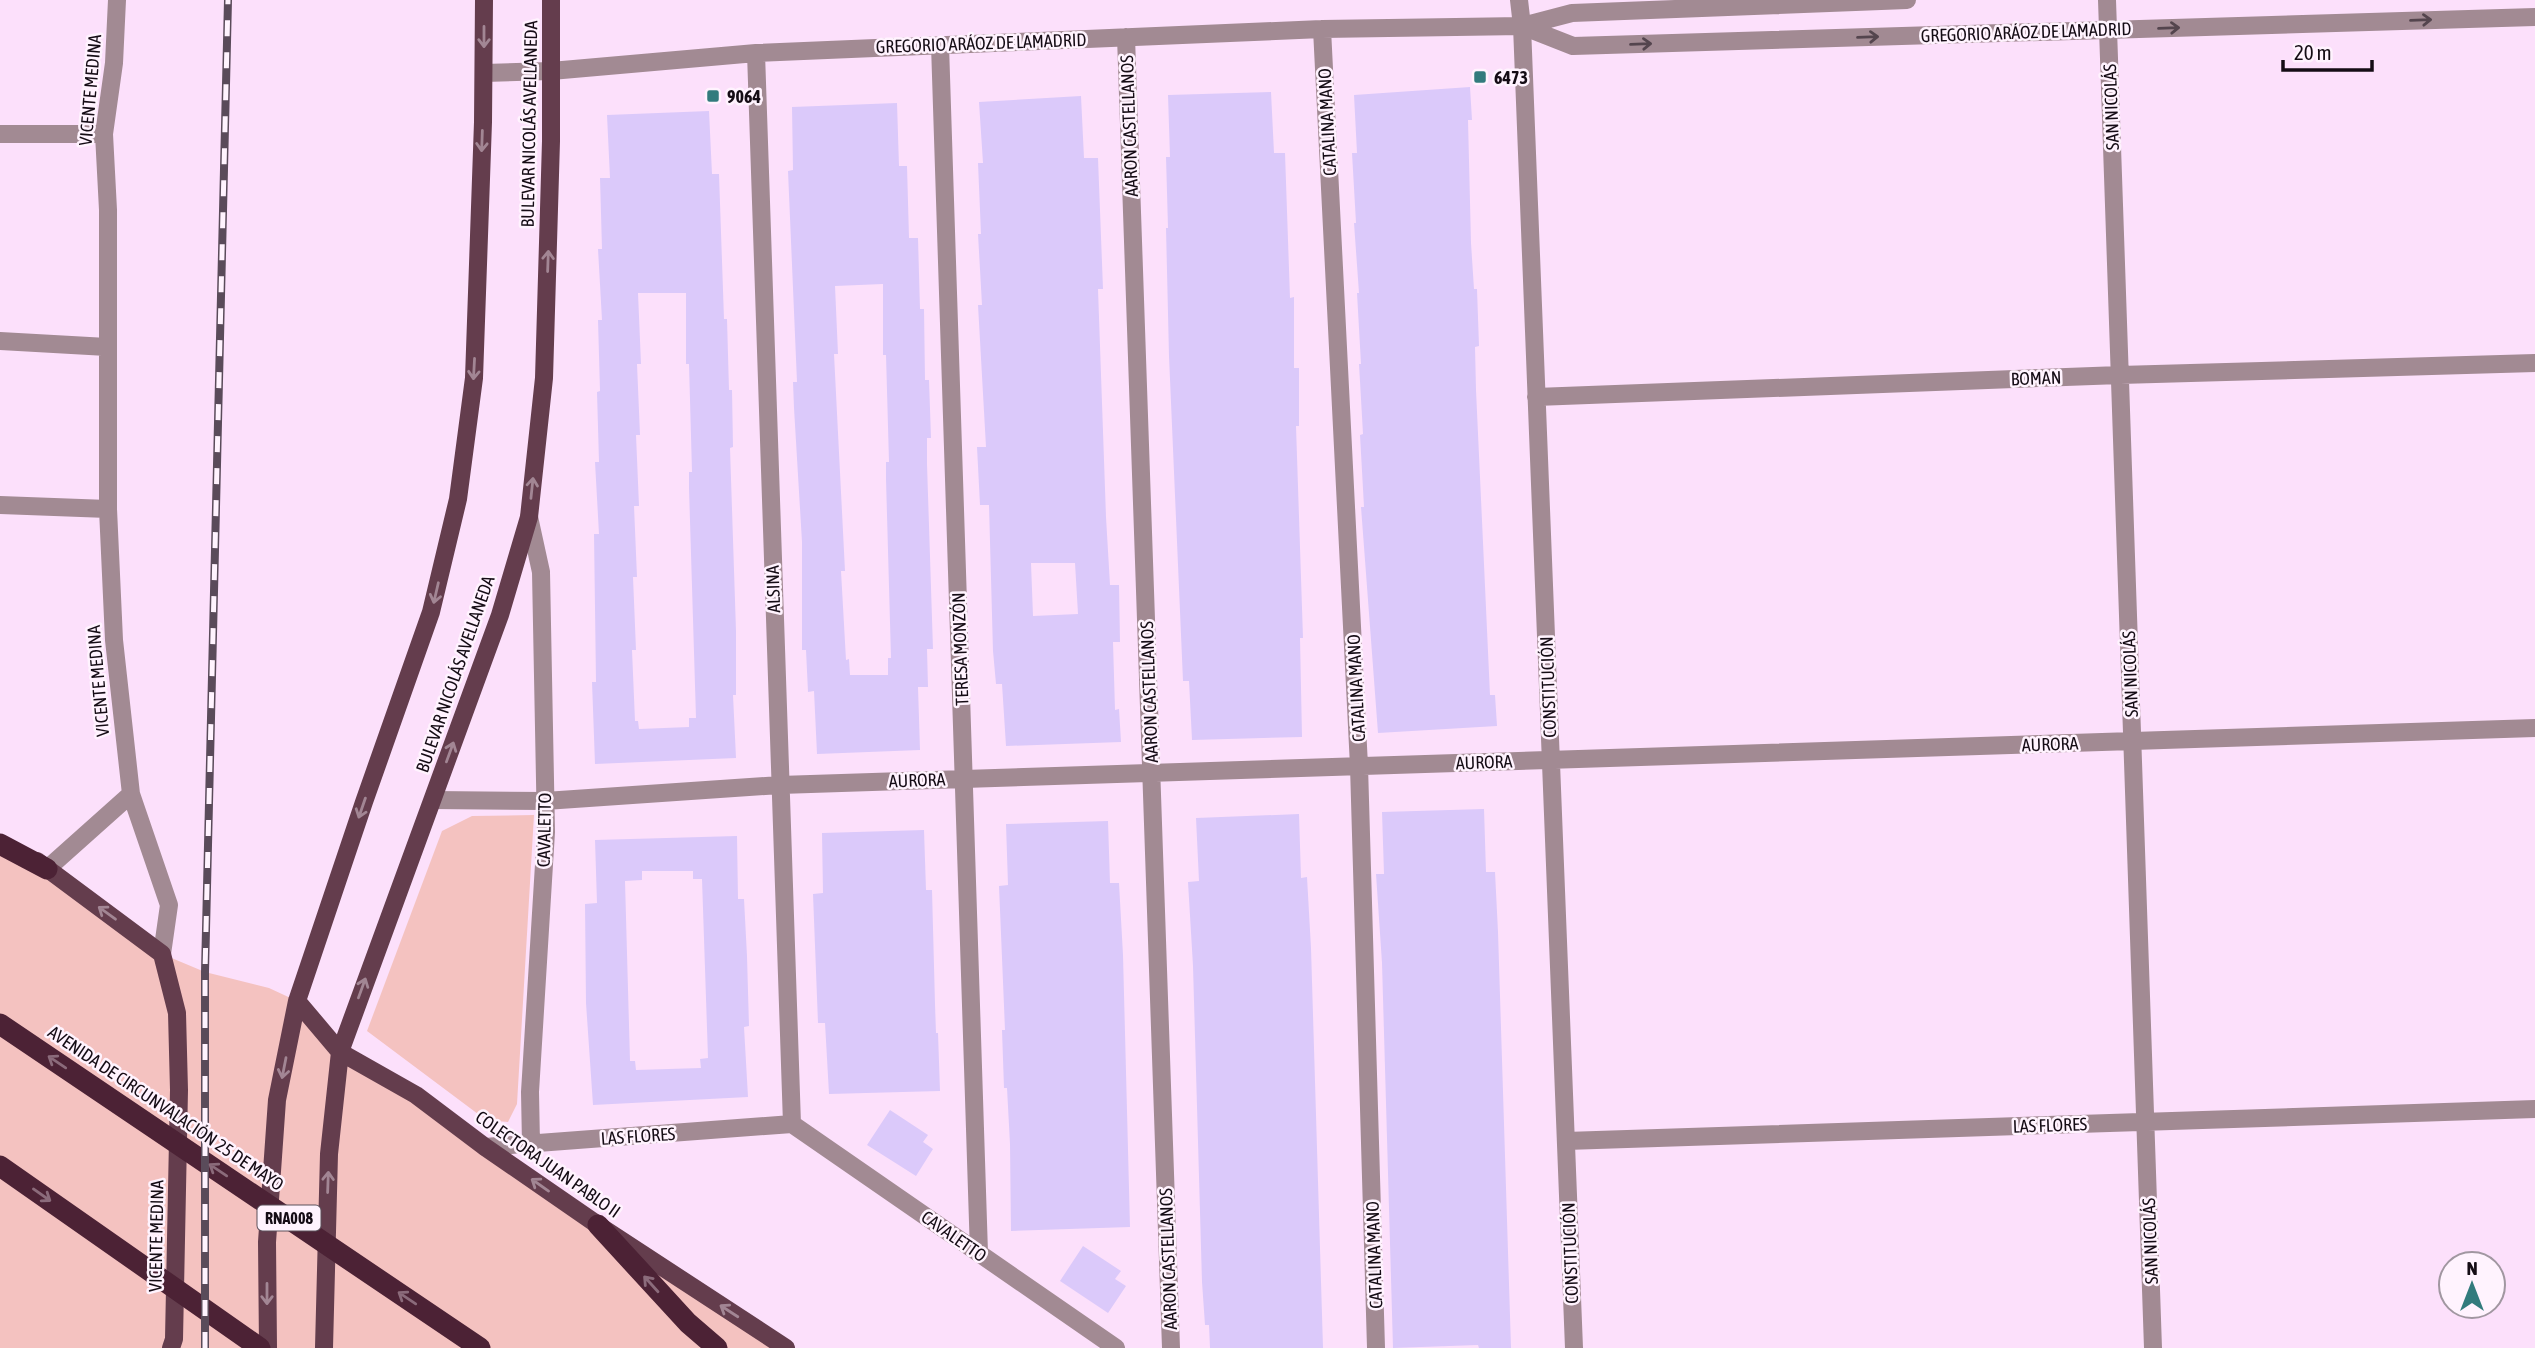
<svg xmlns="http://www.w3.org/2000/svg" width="2535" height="1348" font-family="'Asap Condensed',sans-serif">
  <rect width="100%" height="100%" fill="#fce0fb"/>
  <path fill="#f4c2c0" d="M534,815L517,1104L508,1122L486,1120L367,1031L442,831L472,816Z
    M0,834L162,954L205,972L269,988L297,1001L340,1052L786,1348H0Z"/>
  <path fill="#dbc9fa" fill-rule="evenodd" d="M1470,87L1472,120H1468L1471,243L1474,289H1477L1479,346L1475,347L1476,390L1490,695H1495L1497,726L1378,733L1361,507H1364L1360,435L1363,434L1359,364H1361L1357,293H1359L1354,223H1356L1352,153H1357L1354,95Z
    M1271,92L1274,153H1285L1290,298L1294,297V368H1299V426H1296L1303,638H1300L1302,737L1192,740L1189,681H1183L1169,356L1166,228H1168L1166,157H1170L1168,95Z
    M1081,96L1084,158H1098L1103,289H1098L1106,517L1110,585H1119L1120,642H1113L1115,710L1119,709L1121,742L1006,746L1002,684H996L993,651L989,505H980L977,447H986L978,305H982L978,234H981L978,163H983L979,102ZM1031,563H1075L1078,614L1033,616Z
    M897,103L899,166H907L909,238H918L920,309H924L925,380H929L931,438H927V464L933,649H927L928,687H918L920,750L817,754L814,691L808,692L806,650H802V542L794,408L793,382H797L788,171L793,170L792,107ZM883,284V355H886L889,462H886V479L891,658H888V675H850L849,659L846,660L841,571H845L834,354H838L835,286Z
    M709,111L712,174H719L724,319H727L729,390H732L733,447L730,448L736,631V695H733L736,758L595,764L592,682H596L594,534H599L595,462H599L597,392L600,391L598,320H602L598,249H602L600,178H610L607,115ZM638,293H686V364H689L692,472H689V488L696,718H689V727L639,729L638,721H635L632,650H636L633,577H637L634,506H639L636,435H640L637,364H641Z
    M1484,809L1486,872H1495L1498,932L1511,1348H1479L1478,1345L1393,1348L1382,963L1376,874H1384L1382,812Z
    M1299,814L1301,878L1307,877L1311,948L1323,1348H1210L1209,1325H1205L1202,1282L1193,966L1188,882L1199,881L1196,818Z
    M1108,821L1110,883H1119L1123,955L1130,1227L1011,1231L1010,1144L1007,1088H1004L1002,1030H1005L999,886L1008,885L1006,824Z
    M924,830L926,890H932L935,1004L936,1033H938L940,1091L829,1094L825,1023H818L813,894L823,893L822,833Z
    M737,836L738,899H744L747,956L749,1026L744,1027L748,1097L593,1105L586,1003L585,904L597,903L595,840ZM642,871H693V879H702L708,1058L700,1059L701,1068L636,1070L635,1061H630L625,881L642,880Z
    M890,1110L928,1135L923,1142L933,1149L916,1176L867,1145Z
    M1083,1246L1121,1271L1115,1279L1126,1286L1108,1313L1060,1281Z"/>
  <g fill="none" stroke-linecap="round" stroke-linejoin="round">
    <path stroke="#a28a93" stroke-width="18" d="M117,0L114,63L104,134L108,210V509L114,640L131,794L169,905L162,954
      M1519,0L1522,26L1574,1348
      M2107,0L2153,1348
      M1522,26L1573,46L2535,17
      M1322,29L1359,766L1376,1348
      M1126,37L1171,1348
      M940,45L979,1253
      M756,53L792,1124
      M484,73L551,71L756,53L1322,29L1522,26L1572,13L1907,0
      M0,134H104
      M0,341L107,347
      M1536,397L2120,375L2535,363
      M0,505L108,509
      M529,517L541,572L546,832L530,1092L531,1144
      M433,800L545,801L780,785L2535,728
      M47,869L131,794
      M792,1124L1116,1348
      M1566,1141L2535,1109
      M485,1147L792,1124"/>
    <path stroke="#643d4d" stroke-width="18" d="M37,861L162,954L177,1013L179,1090L174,1339L171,1348
      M297,1001L340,1052L416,1095L485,1147L598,1225L786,1348
      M268,1348L267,1242L277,1100L297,1001L364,802L431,612L458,499L474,378L483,122L484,0
      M324,1348L329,1154L340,1052L500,615L529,517L544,378L551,141V0"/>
    <path stroke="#4c2235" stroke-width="21" d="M0,844L47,869
      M0,1024L480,1348
      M0,1166L260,1348
      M598,1225L688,1323L717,1348"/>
    <g stroke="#5a4b5a" stroke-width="8">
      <path id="rail" d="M205,1348V972L228,0"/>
    </g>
    <use href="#rail" stroke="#fff3fe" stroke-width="5" stroke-dasharray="16" stroke-linecap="butt"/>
  </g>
  <defs><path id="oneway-shaft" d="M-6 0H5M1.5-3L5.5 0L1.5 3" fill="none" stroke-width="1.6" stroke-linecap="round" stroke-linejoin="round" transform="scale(1.75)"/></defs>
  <g stroke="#54454e">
    <use href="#oneway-shaft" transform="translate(2421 20) rotate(-2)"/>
    <use href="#oneway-shaft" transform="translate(2169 28) rotate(-2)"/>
    <use href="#oneway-shaft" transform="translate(1868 37) rotate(-2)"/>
    <use href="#oneway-shaft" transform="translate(1641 44) rotate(-2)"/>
  </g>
  <g stroke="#a28694">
    <use href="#oneway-shaft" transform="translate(484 37) rotate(90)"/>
    <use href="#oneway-shaft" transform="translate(482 141) rotate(92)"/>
    <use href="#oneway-shaft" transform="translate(548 261) rotate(-88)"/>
    <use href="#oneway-shaft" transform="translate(474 369) rotate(93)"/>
    <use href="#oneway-shaft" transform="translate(532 488) rotate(-84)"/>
    <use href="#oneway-shaft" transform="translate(436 593) rotate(103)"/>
    <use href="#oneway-shaft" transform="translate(450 752) rotate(-70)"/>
    <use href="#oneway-shaft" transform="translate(362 808) rotate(109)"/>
    <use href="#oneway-shaft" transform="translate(107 913) rotate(-144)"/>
    <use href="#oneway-shaft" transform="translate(362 988) rotate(-70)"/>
    <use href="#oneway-shaft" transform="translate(284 1068) rotate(101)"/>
    <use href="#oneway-shaft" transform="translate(328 1182) rotate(-88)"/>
    <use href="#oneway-shaft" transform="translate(540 1185) rotate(-145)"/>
    <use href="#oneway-shaft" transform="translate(267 1294) rotate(90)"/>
    <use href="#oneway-shaft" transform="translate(729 1311) rotate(-147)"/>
  </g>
  <g stroke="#8b6b7b">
    <use href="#oneway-shaft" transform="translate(57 1062) rotate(-146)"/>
    <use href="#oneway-shaft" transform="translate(218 1170) rotate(-146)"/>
    <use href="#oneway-shaft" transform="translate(42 1195) rotate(35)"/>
    <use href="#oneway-shaft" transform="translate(651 1284) rotate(-132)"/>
    <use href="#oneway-shaft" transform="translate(407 1298) rotate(-146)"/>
  </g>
  <g fill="#327b7d" stroke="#fff3fe" stroke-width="2.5">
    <rect x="1473" y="70" width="14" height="14" rx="3.5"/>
    <rect x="706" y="89" width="14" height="14" rx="3.5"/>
  </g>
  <g text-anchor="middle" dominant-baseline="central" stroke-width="5" stroke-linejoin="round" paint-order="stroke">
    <rect fill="#fff3fe" stroke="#5b515b" stroke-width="2" x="257.5" y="1205.5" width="63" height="25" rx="5"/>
    <g font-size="16" font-weight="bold" fill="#150c15">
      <text x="289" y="1218">RNA008</text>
    </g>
    <g font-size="18" fill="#150c15" stroke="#fff3fe">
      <text transform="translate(2026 32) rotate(-2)">GREGORIO ARÁOZ DE LAMADRID</text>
      <text transform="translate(981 43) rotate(-2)">GREGORIO ARÁOZ DE LAMADRID</text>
      <text transform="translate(90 90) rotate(-85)">VICENTE MEDINA</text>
      <text transform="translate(2111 107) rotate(-92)">SAN NICOLÁS</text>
      <text transform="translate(1327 122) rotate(-93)">CATALINA MANO</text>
      <text transform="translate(529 124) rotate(-89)">BULEVAR NICOLÁS AVELLANEDA</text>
      <text transform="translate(1129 126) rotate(-92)">AARON CASTELLANOS</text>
      <text transform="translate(2036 378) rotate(-2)">BOMAN</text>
      <text transform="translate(773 589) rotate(-92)">ALSINA</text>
      <text transform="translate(960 649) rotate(-92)">TERESA MONZÓN</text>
      <text transform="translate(455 674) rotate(-71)">BULEVAR NICOLÁS AVELLANEDA</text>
      <text transform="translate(2130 674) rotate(-92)">SAN NICOLÁS</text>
      <text transform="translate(98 681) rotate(-95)">VICENTE MEDINA</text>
      <text transform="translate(1548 687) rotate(-92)">CONSTITUCIÓN</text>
      <text transform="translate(1356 688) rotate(-93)">CATALINA MANO</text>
      <text transform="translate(1149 692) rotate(-92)">AARON CASTELLANOS</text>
      <text transform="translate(2050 744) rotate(-2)">AURORA</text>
      <text transform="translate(1484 762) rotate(-2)">AURORA</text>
      <text transform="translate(917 780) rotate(-2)">AURORA</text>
      <text transform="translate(544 830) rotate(-89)">CAVALETTO</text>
      <text transform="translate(166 1108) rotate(34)">AVENIDA DE CIRCUNVALACIÓN 25 DE MAYO</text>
      <text transform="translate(2050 1125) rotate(-2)">LAS FLORES</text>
      <text transform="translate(638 1136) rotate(-4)">LAS FLORES</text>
      <text transform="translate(548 1164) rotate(35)">COLECTORA JUAN PABLO II</text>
      <text transform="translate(156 1236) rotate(-89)">VICENTE MEDINA</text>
      <text transform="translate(954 1236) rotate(35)">CAVALETTO</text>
      <text transform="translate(2150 1241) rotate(-92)">SAN NICOLÁS</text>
      <text transform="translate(1570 1253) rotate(-92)">CONSTITUCIÓN</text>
      <text transform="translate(1374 1255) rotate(-92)">CATALINA MANO</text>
      <text transform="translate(1168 1259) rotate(-92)">AARON CASTELLANOS</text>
    </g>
    <g font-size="18" font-weight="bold" fill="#150c15" stroke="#fff3fe" text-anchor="start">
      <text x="1494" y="77">6473</text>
      <text x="727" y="96">9064</text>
    </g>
  </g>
  <g transform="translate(2472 1285)"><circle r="33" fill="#fff3fe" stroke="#a197a1" stroke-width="2"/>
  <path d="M0-5L12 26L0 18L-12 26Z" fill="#327b7d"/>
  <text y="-10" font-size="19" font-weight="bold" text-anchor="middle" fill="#150c15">N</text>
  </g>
  <path d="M2283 60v10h89v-10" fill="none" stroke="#150c15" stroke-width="3.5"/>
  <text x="2294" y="60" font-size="21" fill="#150c15" stroke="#fff3fe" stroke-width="5" paint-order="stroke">20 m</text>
</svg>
